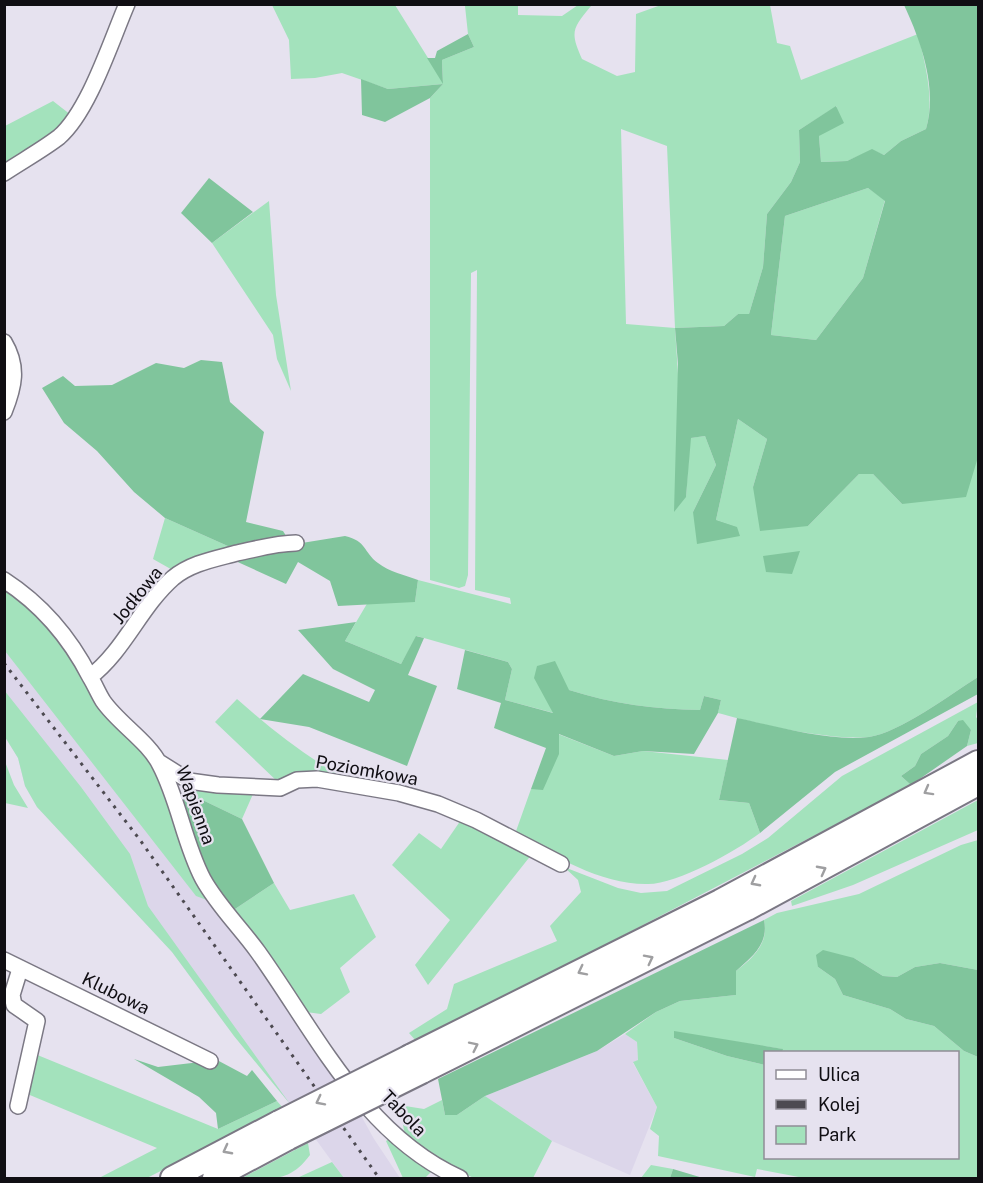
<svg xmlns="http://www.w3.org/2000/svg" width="983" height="1183" font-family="'Public Sans',sans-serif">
  <rect width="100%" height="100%" fill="#e6e2ef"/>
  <path fill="#dcd6ea" d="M4,614L184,846L343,1083L374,1139L400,1178H344L290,1104L234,1036L172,952L37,807L25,786L18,758L5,737Z
    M625,1034L637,1042L638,1060L633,1063L657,1107L630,1175L552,1141L485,1096L597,1051Z"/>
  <path fill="#a3e2bc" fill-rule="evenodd" d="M272,5H395L443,82L442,60L474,47L468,34L465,6L470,5H518V15L562,16L578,5H589L591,6C572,29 570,32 582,59L617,76L635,72L636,14L661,5H770L777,43L790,46L801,80L918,34C925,64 935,99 926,129L901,141L884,155L872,150L847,161L821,162L819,136L837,106L799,130L800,162L791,182L767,214L763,267L749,314H738L724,326L675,328L686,497L690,438L705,436L716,465L693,512L737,527L716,520L738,419L767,439L753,487L808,526L859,474H873L902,504L978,457V677C951,694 899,733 869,737C829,741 758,724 718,713L721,700L704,696L700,710C655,709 613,704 569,690L554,713L505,700L512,669L508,662L417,636L401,664L345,641L368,602H415L418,580L511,604L510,598L475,590L477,270L471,273L468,575L465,586L459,588L430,580V98L443,84L388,89L342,73L315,78L291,79L289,40ZM621,129L667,146L675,328L626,324Z
    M53,101L71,115L54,135L5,168V126Z
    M868,188L885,200L863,278L816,340L771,335L785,216Z
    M269,201L276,295L291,391L277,359L273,335L212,243Z
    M165,518L230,547V553L176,572L153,559Z
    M4,585L41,614L151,759L215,903L196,896L5,651Z
    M4,690L81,787L130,854L148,906L290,1104L234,1036L172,952L37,807L25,786L18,758L5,737Z
    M237,699C272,730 307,758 348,780L280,784L215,722Z
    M978,702L976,717L978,720V743L967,746L971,730L958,721L948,736L921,754L915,766L901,776L911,785L482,1009L416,1041L409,1033L447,1009L454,984L557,941L550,926L581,892L578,880L564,867L618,888L641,893L667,891L742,854L768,838L842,776Z
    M558,734L614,756L643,751L728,760L719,800L749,803L760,833C736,851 678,884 648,884C602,885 554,856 515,834L531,789H543Z
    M4,759L14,785L28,808L5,803Z
    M194,785L253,794L242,819L190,794Z
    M978,800V830L853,885L792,906L791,901Z
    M463,817L532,854L428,985L415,965L450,920L392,865L419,833L441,849Z
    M978,840V970L940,963L915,967L897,977L883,976L854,958L818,967L835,979L843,995L890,1009L906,1019L934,1026L964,1051L978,1057V1178H804L757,1169L755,1177L658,1156L659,1136L650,1129L657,1107L633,1062L638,1060L637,1042L625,1034L656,1012L680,1001L736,995V971C753,958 769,944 764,920L777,913L859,894L961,845ZM674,1032L782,1049V1052H958V1158H766L765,1065L727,1056L674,1038Z
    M274,883L290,910L354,894L376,937L340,968L350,992L321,1014L306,1012L229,909H235Z
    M35,1054L218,1129L277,1101L283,1108L147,1178H99L157,1148L25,1093Z
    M485,1096L552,1141L533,1178H474L428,1157L405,1135L399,1105L424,1109L442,1100L445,1115H457Z
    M390,1138L433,1170L425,1178H403L386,1141Z
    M308,1143L310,1155C290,1182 273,1179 242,1178Z
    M332,1162L344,1178H297Z
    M651,1165L673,1169L670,1178H641Z"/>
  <path fill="#80c59c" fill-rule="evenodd" d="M904,5H978V457L966,497L902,504L873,474H859L808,526L760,531L753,487L767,439L738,419L716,520L737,527L740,536L697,544L693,512L716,465L705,436L691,438L686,497L674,512L678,364L675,328L724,326L738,314H749L763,267L767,214L791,182L800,162L799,130L836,106L844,123L819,136L821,162L847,161L872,149L884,155L901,141L926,129C938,89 921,41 904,5ZM868,188L885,201L863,278L816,340L771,335L785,216Z
    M468,34L474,47L442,60L443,84L430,98L385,122L362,115L361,79L388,89L443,84L427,58H435L437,51Z
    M209,178L253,212L212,243L181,213Z
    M201,360L222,362L230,402L264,432L246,522L283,531L288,539L230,553V547L165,518L134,492L97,451L64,423L42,388L63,376L75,386L112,385L156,363L184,368Z
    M345,536C367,541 363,552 378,563C389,572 405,575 418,580L415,602L338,606L330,581L298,562L286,584L231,559L271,548Z
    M800,551L792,574L766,572L763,556Z
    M356,622L345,641L401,664L416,636L424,638L408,675L437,686L407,766L309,727L260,719L303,674L369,702L375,690L333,669L298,630Z
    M465,650L508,662L512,669L505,700L553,713L534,678L537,666L555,661L569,690C613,704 655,709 700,710L704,696L721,700L718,713L694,754L643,751L614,756L559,734V754L543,790L531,789L546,748L494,728L501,703L457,689Z
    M978,677V694L835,772L760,833L749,803L719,800L737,718C776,726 829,742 869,737C899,733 951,694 978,677Z
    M963,720L971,730L967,746L911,785L901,776L915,766L921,754L948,736L958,721Z
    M190,794L242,819L274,883L235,909H229L191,847L178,800Z
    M764,920C769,944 752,957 736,971V995L680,1001L656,1012L597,1051L485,1096L457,1115H445L438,1079Z
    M823,950L854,958L883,976L897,977L915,967L940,963L978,970V1057L964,1051L934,1026L906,1019L890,1009L843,995L835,979L818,967L816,955Z
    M674,1031L783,1049L782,1052H766L765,1065L727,1056L674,1038Z
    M134,1059L158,1067L217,1060L247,1076L252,1070L277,1101L218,1129L216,1113L199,1097Z
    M673,1169L703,1178H670Z"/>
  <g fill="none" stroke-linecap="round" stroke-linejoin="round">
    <g stroke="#7b7884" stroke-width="18">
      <path id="minor" d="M4,173C22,161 42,150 59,137C89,111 111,41 127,4
        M4,342C19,367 14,387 4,412
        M4,580C41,604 70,638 90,677C95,685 98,693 103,701C118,723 149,742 160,765C179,801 184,843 203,879C218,906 240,927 258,952C316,1033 364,1135 460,1178
        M90,677C125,650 140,607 173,578C191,563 215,559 237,553C257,549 276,543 296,543
        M159,762L189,781L218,785L280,788L297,780L317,779L399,793L438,804L476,820L561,864
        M4,960L210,1061
        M18,1106L37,1021L14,1005L12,995L20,969"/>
    </g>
    <g stroke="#7b7884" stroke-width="26">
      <path id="highway" d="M410,1056L720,901L978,762
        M422,1072L747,909L978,784
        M172,1178L279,1122
        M214,1178L289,1138"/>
    </g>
    <use href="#minor" stroke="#fff" stroke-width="15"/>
    <use href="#highway" stroke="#fff" stroke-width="22"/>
    <path stroke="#4d4a51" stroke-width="3" stroke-dasharray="3 6" stroke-linecap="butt" d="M4,663L140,840L379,1178"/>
    <g stroke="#7b7884" stroke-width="26" stroke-linecap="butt">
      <path id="highway-bridge" d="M279,1122L410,1056
        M289,1138L422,1072"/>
    </g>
    <use href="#highway-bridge" stroke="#fff" stroke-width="22"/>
  </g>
  <defs><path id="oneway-chevron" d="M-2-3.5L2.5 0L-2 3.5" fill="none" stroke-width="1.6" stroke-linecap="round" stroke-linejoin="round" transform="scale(1.5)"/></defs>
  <g stroke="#9f9fa1">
    <use href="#oneway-chevron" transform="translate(928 791) rotate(151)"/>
    <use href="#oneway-chevron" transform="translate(822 870) rotate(-28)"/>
    <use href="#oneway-chevron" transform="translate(755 882) rotate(152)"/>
    <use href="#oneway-chevron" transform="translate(649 959) rotate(-27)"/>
    <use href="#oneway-chevron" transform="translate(582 971) rotate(153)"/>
    <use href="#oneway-chevron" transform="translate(474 1046) rotate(-26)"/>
    <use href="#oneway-chevron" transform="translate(320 1101) rotate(153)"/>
    <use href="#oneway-chevron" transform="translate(227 1150) rotate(152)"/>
  </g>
  <g text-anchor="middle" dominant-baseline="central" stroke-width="4.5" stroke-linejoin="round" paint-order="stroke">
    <g font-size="18" fill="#100e13" stroke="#e6e2ef">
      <text transform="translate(137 595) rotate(-51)">Jodłowa</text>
      <text transform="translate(367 770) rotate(10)">Poziomkowa</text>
      <text transform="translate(196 805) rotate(70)">Wapienna</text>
      <text transform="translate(116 993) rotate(26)">Klubowa</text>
      <text transform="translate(404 1113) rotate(46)">Tabola</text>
    </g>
  </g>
  <rect width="983" height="1183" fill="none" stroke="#100e13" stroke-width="12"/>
  <rect x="764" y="1051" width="195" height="108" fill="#e6e2ef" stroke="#908d97" stroke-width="1.5"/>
  <rect x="776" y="1070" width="30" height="9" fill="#ffffff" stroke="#908d97" stroke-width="1.5"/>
  <text x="818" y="1081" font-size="18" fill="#100e13">Ulica</text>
  <rect x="776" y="1100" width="30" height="9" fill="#4d4a51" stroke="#908d97" stroke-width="1.5"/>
  <text x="818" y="1111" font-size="18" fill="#100e13">Kolej</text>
  <rect x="776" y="1126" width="30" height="18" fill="#a3e2bc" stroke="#908d97" stroke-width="1.5"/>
  <text x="818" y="1141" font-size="18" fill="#100e13">Park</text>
</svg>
